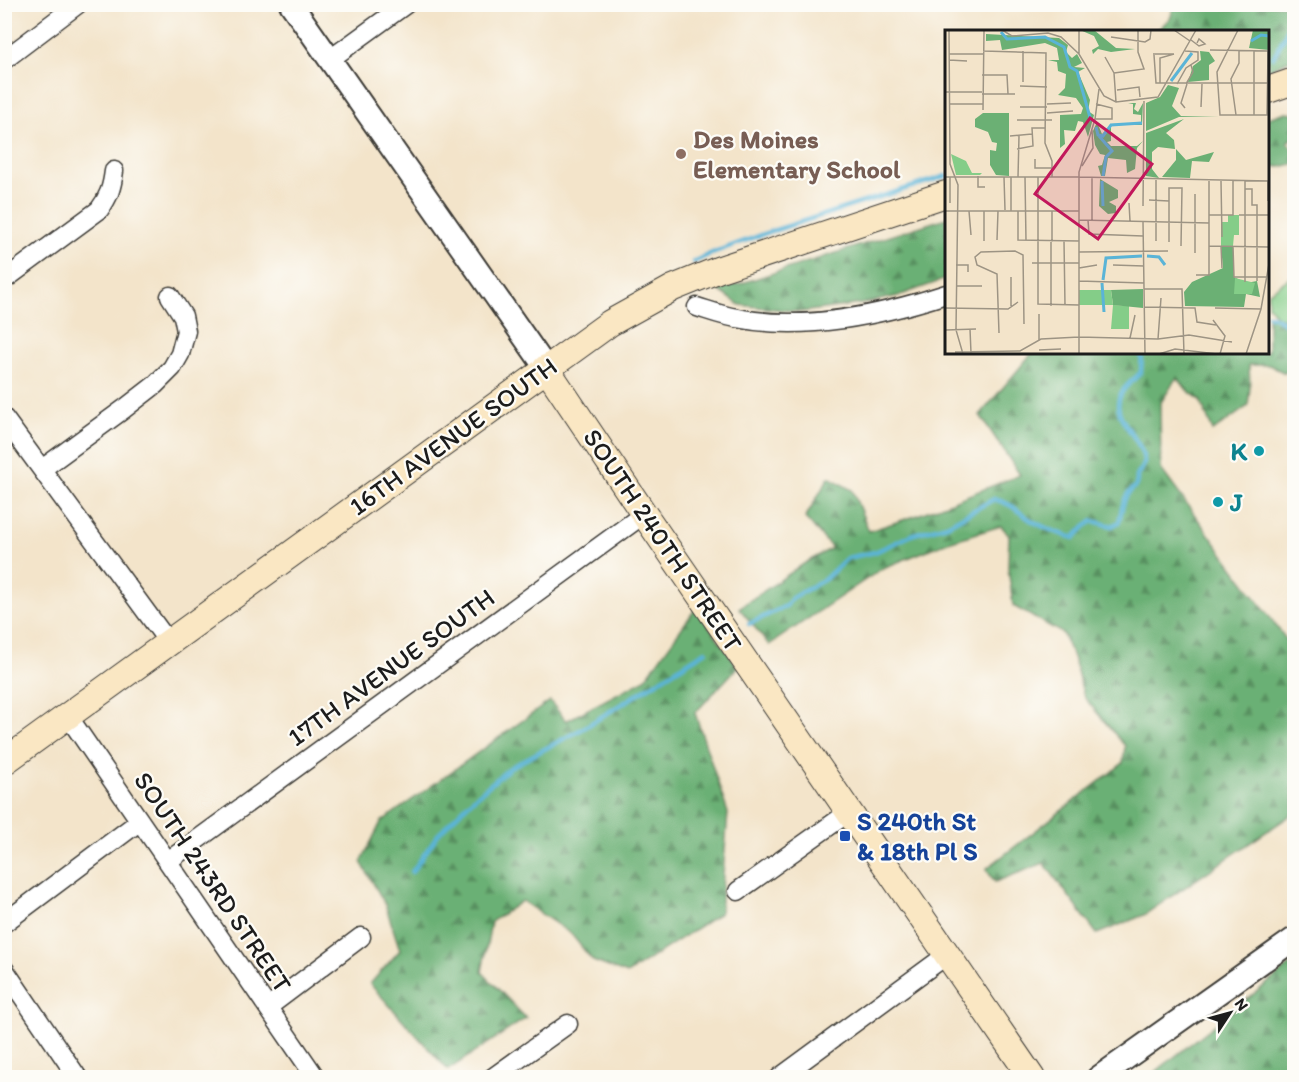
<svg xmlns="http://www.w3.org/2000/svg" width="1299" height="1082" font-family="Itim,sans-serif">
  <defs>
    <pattern id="forest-firs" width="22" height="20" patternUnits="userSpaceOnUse" patternTransform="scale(1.5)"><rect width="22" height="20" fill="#6bb074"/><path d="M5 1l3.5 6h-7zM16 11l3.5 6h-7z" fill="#578e5e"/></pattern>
  </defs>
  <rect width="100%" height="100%" fill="#fdfcf7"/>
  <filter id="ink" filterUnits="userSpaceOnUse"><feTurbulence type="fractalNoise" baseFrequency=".0167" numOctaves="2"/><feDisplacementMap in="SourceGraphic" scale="12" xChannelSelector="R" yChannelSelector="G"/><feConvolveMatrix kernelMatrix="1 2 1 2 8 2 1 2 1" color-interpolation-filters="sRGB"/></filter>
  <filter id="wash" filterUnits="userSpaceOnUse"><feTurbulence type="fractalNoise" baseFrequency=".008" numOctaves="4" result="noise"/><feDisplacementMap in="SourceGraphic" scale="24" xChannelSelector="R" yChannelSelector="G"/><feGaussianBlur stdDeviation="1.35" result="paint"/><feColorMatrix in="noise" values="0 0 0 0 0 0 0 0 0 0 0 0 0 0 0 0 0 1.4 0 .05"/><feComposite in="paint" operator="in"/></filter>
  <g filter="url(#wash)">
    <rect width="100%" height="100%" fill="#f3e4ca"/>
    <path fill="#84cd88" stroke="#507452" stroke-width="1.5" d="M1294,275V321L1277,317L1268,305V293Z"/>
    <path fill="url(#forest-firs)" stroke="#446648" stroke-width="1.5" d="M1173,5H1294V58L1268,70V32L1157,31L1171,17Z
      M1286,112L1294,113V138L1287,142L1294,150V164L1279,167L1268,165V118Z
      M946,218V279L898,296L861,304L801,312L740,305L717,289L739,284Z
      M1268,317L1294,324V366L1285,373L1269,365H1249L1250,387L1248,406L1213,431L1200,400L1187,390L1177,377L1160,404L1161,469L1294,650V813L1144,915L1097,934L1044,863L995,882L986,869L1123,763L1125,746L1084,697L1073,657L1062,633L1013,606L1008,568L1009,535L1001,526L948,542L883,568L769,645L739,608L805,563L832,548L805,518L829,477L852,490L869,531L915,516L1020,475L980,415L1032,353L1268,352Z
      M696,608L738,667L695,713L728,813L720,913L627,974L593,961L571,934L522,901L491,922L482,972L526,1018L448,1070L370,984L400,950L385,904L361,862L381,822L550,701L566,721L645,679Z
      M1294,962V1061L1289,1077H1149Z"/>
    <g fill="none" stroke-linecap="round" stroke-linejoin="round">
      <path stroke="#5ab4d7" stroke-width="4.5" d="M1273,58L1285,35L1294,9
        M694,262L712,253L769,232L946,176
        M1268,315C1278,317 1284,325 1294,326
        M749,624L786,606L792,598L825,579L847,558L875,552L914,534L947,525L994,499C1016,505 1017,512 1034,522C1047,529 1060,534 1074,538L1085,526L1093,521L1112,526L1119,522C1121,513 1122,503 1127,495C1129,491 1134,489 1136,485C1137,482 1137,478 1137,476C1139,471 1143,469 1144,464C1145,437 1106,418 1122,392C1127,384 1135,379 1141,372L1142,352
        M412,872L439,833L473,799L511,767L582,729L706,651"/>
    </g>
  </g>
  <g filter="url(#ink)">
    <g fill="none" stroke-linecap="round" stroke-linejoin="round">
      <g stroke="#3c3a36" stroke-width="21">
        <path id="minor" d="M4,60L78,4
          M329,60L406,4
          M4,280L99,210C109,197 112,187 114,171
          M697,307C710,311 723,316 737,318C805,332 881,315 946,294
          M4,418L169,643
          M42,469L124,409L155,385L172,368L180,354L186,331L183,316L170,296
          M68,716L316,1078
          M168,861L644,514
          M738,891L849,812
          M4,923L140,821
          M4,969L78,1078
          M268,1007L361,937
          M492,1078L568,1024
          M779,1078L948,954"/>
      </g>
      <g stroke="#3c3a36" stroke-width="26">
        <path id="tertiary" d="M291,4L546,368
          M1098,1078L1294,939"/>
      </g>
      <g stroke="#3c3a36" stroke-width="28">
        <path id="secondary" d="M1268,90L1294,81
          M546,368L644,514L1032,1078
          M4,762L610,323L673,288L720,269L946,194"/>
      </g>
      <use href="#minor" stroke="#fff" stroke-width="18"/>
      <use href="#tertiary" stroke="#fff" stroke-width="22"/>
      <use href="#secondary" stroke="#fae7c3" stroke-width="26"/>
    </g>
  </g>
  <circle fill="#8d6e63" stroke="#fdfcf7" stroke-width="2" cx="681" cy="154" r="6"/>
  <g fill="#0f9aa8" stroke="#fdfcf7" stroke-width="2">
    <circle cx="1259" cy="451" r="6"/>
    <circle cx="1218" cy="502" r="6"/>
  </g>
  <rect fill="#1a4fb4" stroke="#fdfcf7" stroke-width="2" x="839" y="830" width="12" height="12" rx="3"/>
  <g text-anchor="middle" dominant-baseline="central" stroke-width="4.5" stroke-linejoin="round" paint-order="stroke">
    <g font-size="26" font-weight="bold" fill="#785e54" stroke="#fdfcf7" text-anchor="start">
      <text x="693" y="139">Des Moines<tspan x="693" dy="30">Elementary School</tspan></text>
    </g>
    <g font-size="26" fill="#1c1c1c" stroke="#fdfcf7">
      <text transform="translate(453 436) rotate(-36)">16TH AVENUE SOUTH</text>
      <text transform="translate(663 540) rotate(56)">SOUTH 240TH STREET</text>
      <text transform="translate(391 667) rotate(-36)">17TH AVENUE SOUTH</text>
      <text transform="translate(213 882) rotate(56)">SOUTH 243RD STREET</text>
    </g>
    <g font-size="26" font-weight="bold" fill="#0d838f" stroke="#fdfcf7" text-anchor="end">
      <text x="1247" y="451">K</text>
      <text x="1230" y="502" text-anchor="start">J</text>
    </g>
    <g font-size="26" font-weight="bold" fill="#164399" stroke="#fdfcf7" text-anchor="start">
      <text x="857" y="821">S 240th St<tspan x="857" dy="30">&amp; 18th Pl S</tspan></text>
    </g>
  </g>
  <g transform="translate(945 30)">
    <rect width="324" height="324" fill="#f3e4ca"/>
    <path d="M6,124L21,131L27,143H37L35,145H11ZM168,275L184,276V299H166Z" fill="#84cd88"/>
    <path d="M135,0H149L171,18L190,19L166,22L153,19L148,24L147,20L154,16L149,6ZM308,0H324V20L304,18ZM41,4L114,8L123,15L121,22L127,28L132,24L137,33L129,37L140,38L133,42L145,70L143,81L149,85L143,107L138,92L133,91L130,101L119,100L120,114L115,118V85L136,84L138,78L131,68L113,65L120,58L121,44L113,41L112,32L103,30H114L112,18L100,13L57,20L55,10L41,11ZM255,21L264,22L270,31L264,35V50L243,52L248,36L256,30ZM223,55L234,58L227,76L236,86H274L234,87L201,101V73L215,67ZM183,73H191L189,79L193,82L198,73L197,95H166V111L162,112L166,116H192L198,111L192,118L190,139L182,143L181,130L163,128L160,146H156L153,136L157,135L160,125L155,124L150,115L148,101L152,92L157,104L167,94L196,93V85L188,84V74ZM38,83H64V146L51,145L45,135V120L51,121L52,113L47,112L43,102L30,97V89ZM239,89L221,103L229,110L230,119L213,117L207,122V139L214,148L201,146V103ZM231,119L241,130L269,122L264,132L247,131L245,148L217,147L231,130ZM155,149L173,160V168L164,172L171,176V183L163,184L154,176ZM276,216H288L289,247L301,253L312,251L315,267L301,264L299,277L240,276L239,262L247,252L278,238ZM198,259V278L168,275L166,260Z" fill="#6bb074"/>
    <path d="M283,185H294V205H289L288,216H276V192H283ZM290,248L310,253L307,264H289ZM134,260H166L168,275H134Z" fill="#84cd88"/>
    <path fill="none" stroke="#5ab4d7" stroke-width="3" d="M56,2L62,9L100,7L119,17L125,37L132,41L146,91M306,11L316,5L324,6M226,51L247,23M151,97L153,105L158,106L166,95L197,93M154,106L167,121L161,127L158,146M157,151L158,176M202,226L214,227L220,235M158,250L161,228L197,226M157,253L159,282"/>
    <path fill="none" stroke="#9d9484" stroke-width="1.5" d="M4,0L5,134L13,155L11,300L18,324M57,0L67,6L103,3L116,7L134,24L159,66L171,72L213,67L251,0M229,0L245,11M293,0L272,42L275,85H322L323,21M166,7L200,12L205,9L206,0M246,10L254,16L260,14L254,9L252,13M265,20L324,21M38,21L101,23L100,113L107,131V147M4,24H38M134,24V0M208,24H229M209,25L211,53H323M160,27L169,43M4,30L22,31M169,43L199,39L193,22V0M169,43L171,72M37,45H62L63,64M78,52V21M215,53V28L229,24M232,54L241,38L253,30V22L240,21M241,54L248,42L246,35M75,56L102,57M172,60L194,57L195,67M0,62H37M37,64H70M4,74H38M102,74L126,73M75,77H102M256,77L257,54M240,78L236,73L242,54M38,80L39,0M102,83L128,81M291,85L286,49L294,33V21M309,85V21M150,89H167V78L151,74M72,90H107M65,106L87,104M72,119L88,116L87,98H100M90,129V138H107M137,136L148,118L147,100M33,146V157H40M0,147H134M59,147L60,180M73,147L74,106M80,147L81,211M93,147V274L134,275M134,147L324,151M147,148V190M211,150V211M276,151L277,207M323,151V171M300,159H307V175H312V251M204,170L224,171M5,173V147M184,173L185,191M198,176L199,71M0,181H134M24,181L26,205M39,181V211M66,181V147M73,181V210L134,211M107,181V212M264,185H288V151M294,185H324M134,190L264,193M143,190L144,204L198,206M198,192L200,324M52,210L53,181M119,211L120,275M106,212V276M224,212V158H237L236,216M264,216L324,217M276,216L277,238M288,216L289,247H322M134,222L223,221M250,223V164M87,233H134M11,235H23V242M168,235L199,236M134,238L152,235M251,245H264V151M66,247V276M134,251L199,253M300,252V151M11,256H37M199,259H237L239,324M199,277L250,278L252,292L271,295M0,278L63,279L73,272M270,278L316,279M94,284V310M268,290L280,306L275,324M25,299L26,323M1,300L31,299M54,303L52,244L32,235L30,227L36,222L70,221L78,225L79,294M185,308L190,285M213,309L216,268M94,320L116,319M10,322L75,321L96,309L134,307L213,309L244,305L287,312M134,324V142L150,89L154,59M214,324L230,319L272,324M301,324L316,279L324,234"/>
    <path fill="#c2185b" fill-opacity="0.15" stroke="#c2185b" stroke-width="3" d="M145,88L207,134L153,209L90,164Z"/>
    <rect width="324" height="324" fill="none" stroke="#1c1c1c" stroke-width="3"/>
  </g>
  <rect width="1299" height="1082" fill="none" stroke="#fdfcf7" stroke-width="24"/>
  <g transform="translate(1230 1013) rotate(54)" stroke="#fdfcf7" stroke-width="4.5" paint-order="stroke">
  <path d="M0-4.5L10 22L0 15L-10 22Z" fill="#1c1c1c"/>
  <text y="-9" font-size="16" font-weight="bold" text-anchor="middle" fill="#1c1c1c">N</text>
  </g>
</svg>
